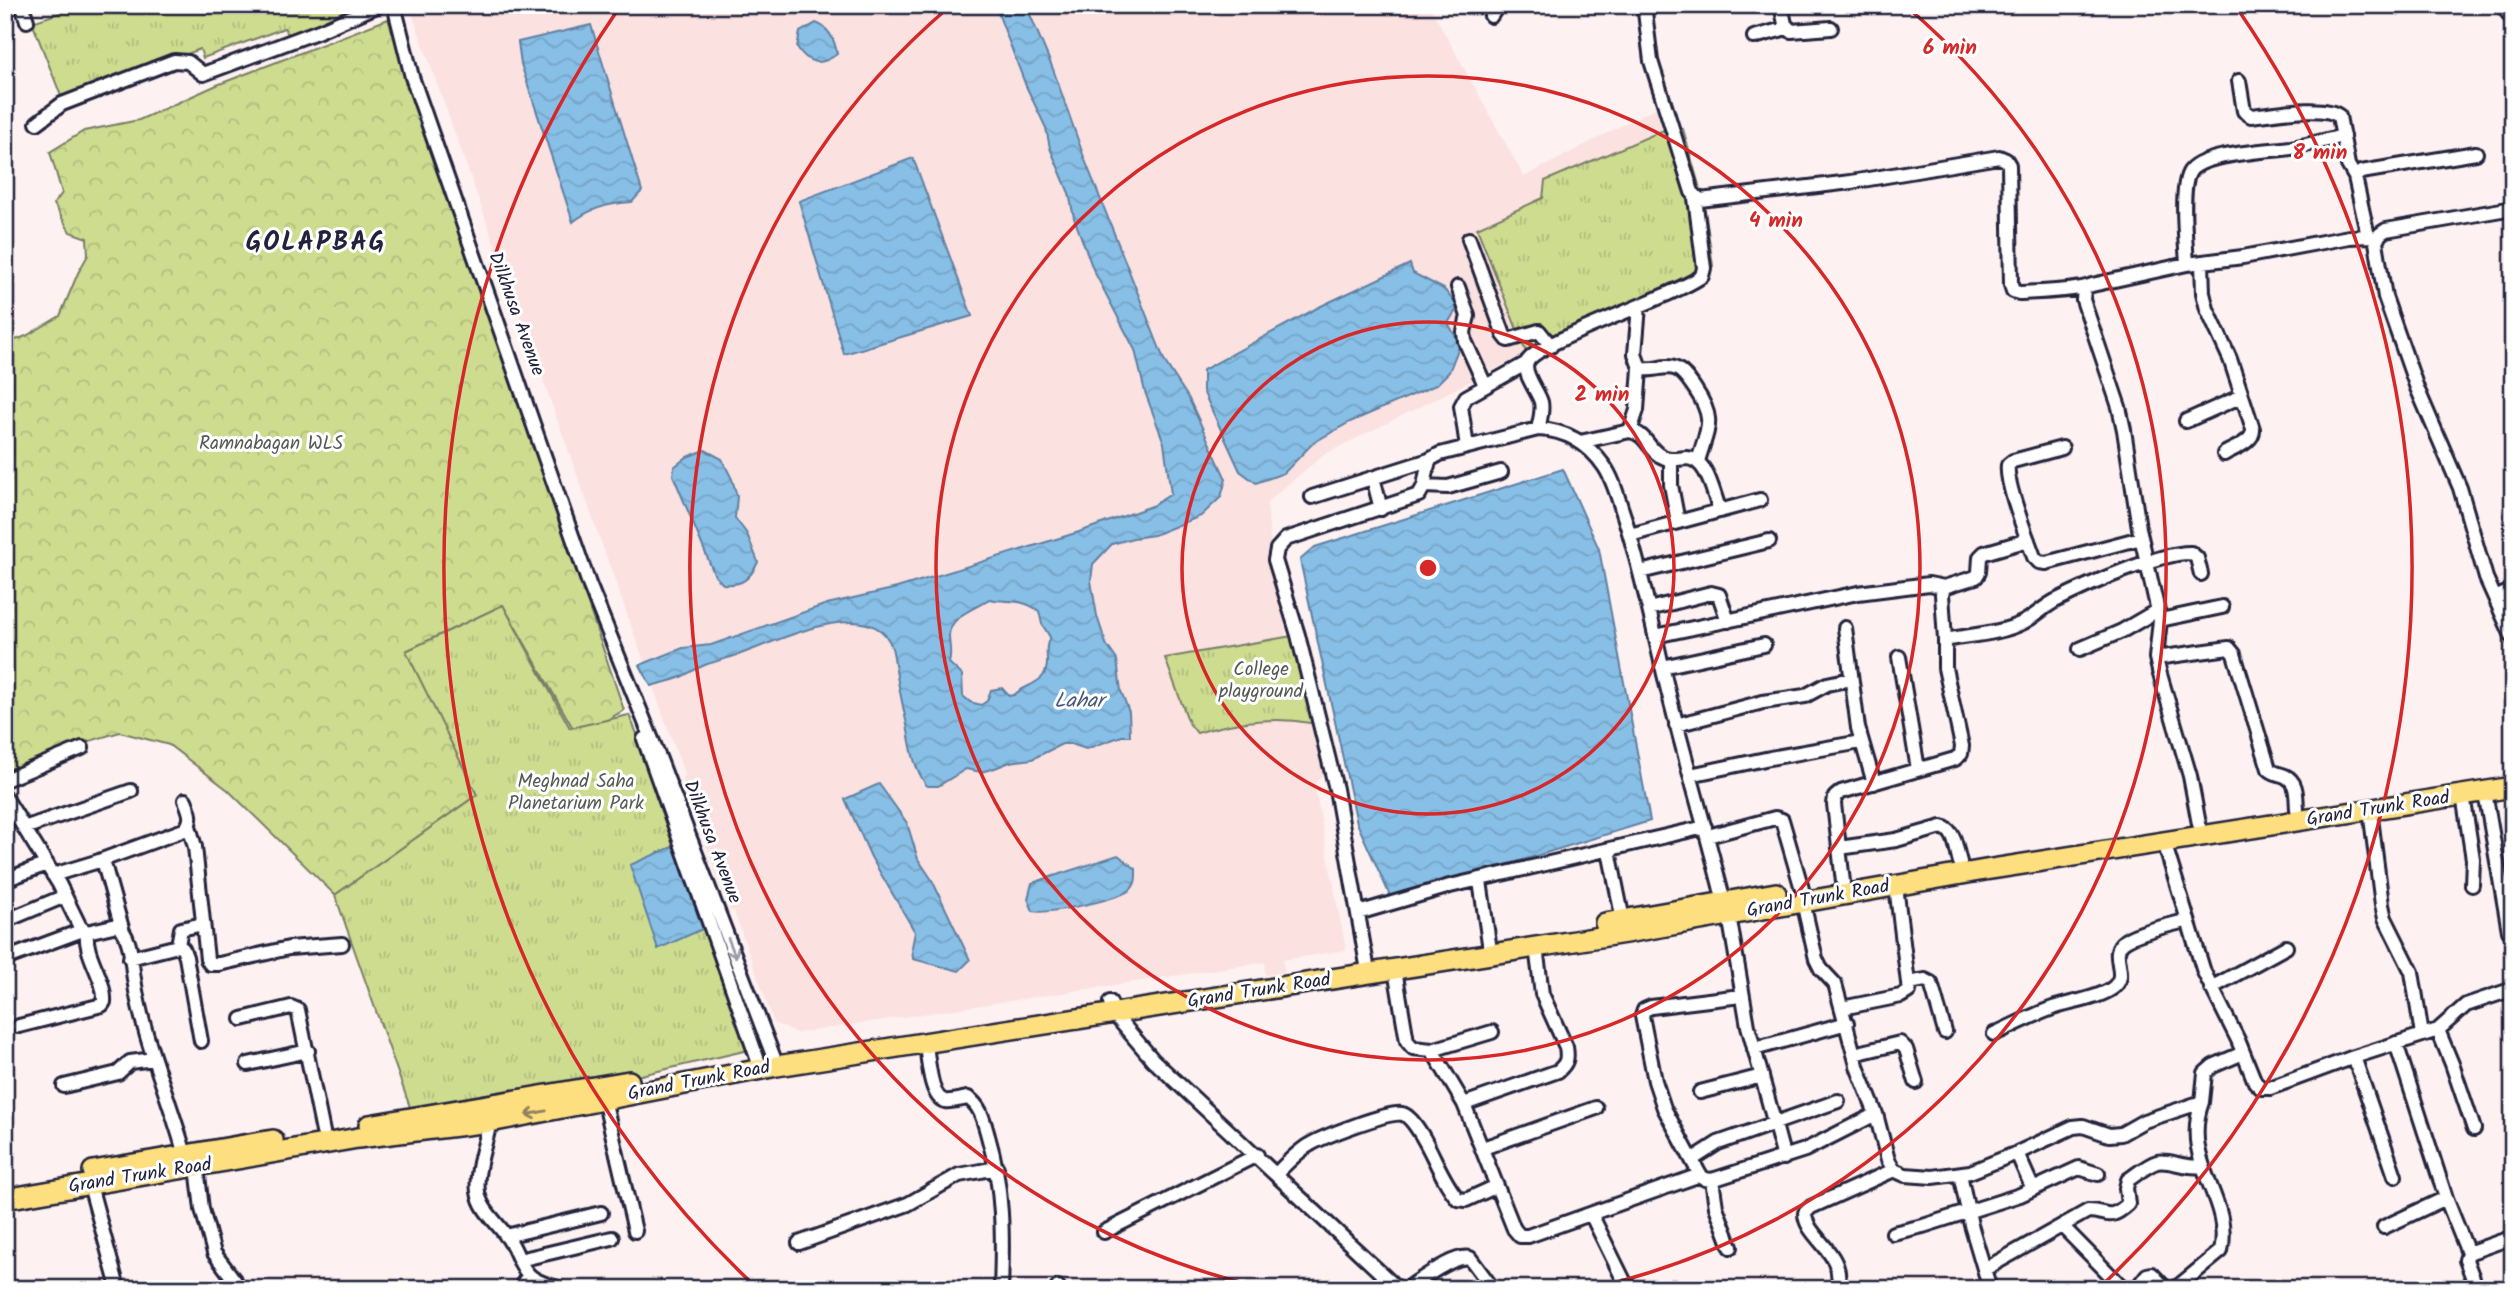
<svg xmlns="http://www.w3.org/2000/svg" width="2518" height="1294" font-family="Kalam,sans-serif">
  <defs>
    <pattern id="forest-crowns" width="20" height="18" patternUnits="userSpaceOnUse" patternTransform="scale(1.75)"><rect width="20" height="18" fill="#cedc90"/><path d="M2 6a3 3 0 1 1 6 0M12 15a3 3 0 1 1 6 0" fill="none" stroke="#b1bc7d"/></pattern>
    <pattern id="park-tufts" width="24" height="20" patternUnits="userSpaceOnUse" patternTransform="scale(1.75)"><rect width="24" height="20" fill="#cedc90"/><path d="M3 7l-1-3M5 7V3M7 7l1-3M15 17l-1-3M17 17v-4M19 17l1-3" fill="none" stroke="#b1bc7d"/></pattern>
    <pattern id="water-waves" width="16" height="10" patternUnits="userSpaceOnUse" patternTransform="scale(1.75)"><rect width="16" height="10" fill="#88bfe6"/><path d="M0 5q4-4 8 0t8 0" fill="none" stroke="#75a4c6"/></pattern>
  </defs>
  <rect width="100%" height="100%" fill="#fdf1f1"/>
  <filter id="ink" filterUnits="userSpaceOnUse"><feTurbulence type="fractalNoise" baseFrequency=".0143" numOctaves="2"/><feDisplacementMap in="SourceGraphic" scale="14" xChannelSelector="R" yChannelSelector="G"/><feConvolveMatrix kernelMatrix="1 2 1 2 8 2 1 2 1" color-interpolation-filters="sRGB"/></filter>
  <g filter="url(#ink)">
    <path fill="#fbe1e0" d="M409,5H1429L1524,177L1657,107L1698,267L1323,455L1267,502L1271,555L1303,722L1310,723L1325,747L1324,773L1314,784L1346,950L1282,960L1285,972L1265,975V962L797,1033L774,1023L734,911H730L682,778L685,776Z"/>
    <path fill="url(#forest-crowns)" stroke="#787f66" stroke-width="2" d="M388,19L624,710L578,737L503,605L406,651L478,794L335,895L228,790L169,745L120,732L56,751L10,771L5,763V344L26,336L60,316L78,273L88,255L87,238L70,232L54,204L62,193L50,152L84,131L139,120L217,85Z"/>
    <path fill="url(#park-tufts)" stroke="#787f66" stroke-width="2" d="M84,5H377L292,39L284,28L203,58L200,49L63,101L32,22Z
      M1673,126L1683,129L1704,203L1713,266L1661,299L1529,360L1477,228L1543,198L1545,181Z
      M503,605L570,728L629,715L770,1045L417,1127L335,895L477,795L406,651Z
      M1298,635L1313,721L1310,723C1272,716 1234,722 1197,733L1189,723L1165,658Z"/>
    <path fill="url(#water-waves)" stroke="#5f80a2" stroke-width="2" fill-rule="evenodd" d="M995,5H1026L1053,69L1085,160L1165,362L1189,399L1226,479L1221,497L1201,516L1154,535L1133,538L1112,544L1093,564L1091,581L1097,616L1106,644L1117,660L1121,691L1129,712L1130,736H1122L1086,749L1071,744H1062L1032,759L1010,762L995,768L981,772L966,769L938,786H927C913,767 911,747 907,725C902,702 897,680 894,657C885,589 782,639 746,652C733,657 719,660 705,665C697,668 689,673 681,677C672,681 661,683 651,686L640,665L683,648L711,645L827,604L897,588L1079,532L1152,506L1171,494L1164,443L1145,392L1135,350L1093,269L1074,218L1069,193L1050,148L1046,128L1026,86ZM989,599C1009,603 1022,598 1039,611L1042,624L1050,637C1042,650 1052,664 1043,676C1036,685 1022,687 1014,695L1009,696L1002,688L991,690L987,701L981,705L970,702L963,696L962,675L949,663C952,653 949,646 949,635C951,614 975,610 989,599Z
      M816,23C830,28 835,41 837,54C820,67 808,64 797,47L800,32Z
      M591,25L642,191L632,202C611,203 590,208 573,222L521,64L518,42Z
      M913,158L972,316L844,354L799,201Z
      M1410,264L1413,273L1444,289L1458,307L1448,323L1460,344L1449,372L1436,385L1350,422L1313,443L1284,473L1256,483L1240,471L1203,391V370L1319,307Z
      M705,450L722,459L732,479L737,496L735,518L747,534L758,562C750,579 742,586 723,584L715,576L673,475L674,467L687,457Z
      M1563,469L1599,549L1650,821L1392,900L1357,823L1300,560L1315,547Z
      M879,784L907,823L918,859L932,880L970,960L959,971L913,959L912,947L915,932L871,857L845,799Z
      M686,841L716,923L658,949L630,865Z
      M1118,855L1136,869C1136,876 1137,884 1130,890C1119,899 1046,915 1033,911L1028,899L1032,883Z"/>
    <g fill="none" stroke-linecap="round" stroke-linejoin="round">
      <g stroke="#22223b" stroke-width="18">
        <path id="minor" d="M22,5L27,21
          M394,5L412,77L589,584L657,752L777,1066
          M1648,5L1645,12L1651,61L1692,192L1700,200L1851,182L1999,157L2006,160L2009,165L2011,285L2013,291L2019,293C2035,292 2080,291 2092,285L2187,264L2243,257L2349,237L2368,236L2377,238
          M1781,5L1785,24L1791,31L1831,28
          M2502,5L2513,20
          M1491,16L1498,5
          M1754,37L1787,28
          M2239,81L2244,111L2251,116C2271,114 2324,104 2339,116L2348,165L2355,177
          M37,123L62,104L174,61L188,62L203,74L319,31L379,5
          M2513,208L2386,230L2380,234L2376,242L2385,297L2417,388L2460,488L2486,578L2513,638
          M2368,236L2355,177L2361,172L2476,153
          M1469,239L1504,335L1508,340L1539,331L1551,346
          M2202,263L2203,293L2207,309L2230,359L2253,429C2254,442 2234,448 2224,454
          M2187,264C2186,244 2180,190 2189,173C2199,153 2269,151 2291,148C2309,145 2326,140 2343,136
          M1458,287L1468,316L1464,332L1465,341L1485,385
          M2084,289L2083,300L2119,407L2124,430L2139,528L2160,620L2156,658L2159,671L2190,776L2199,824
          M1639,306L1635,354L1640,368C1652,373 1665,363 1677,369C1685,373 1690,382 1695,389C1716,420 1708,427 1698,461
          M2186,421L2242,396
          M1538,429C1540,420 1543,411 1541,402C1538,391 1522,373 1527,362C1539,340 1672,298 1702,276L1704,268L1695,198
          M1630,431L1637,410L1640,368
          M1580,442L1630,431C1646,434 1647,447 1659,455C1669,461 1676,459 1686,458C1708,458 1713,494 1720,511
          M1467,447L1461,406L1466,397L1527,363
          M2062,448L2013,461L2008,465C2005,483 2027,537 2034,557L2039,562L2046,563L2141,538
          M1671,460V485L1678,522
          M1373,478L1381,509
          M1424,486L1448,487L1501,472
          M1312,497L1429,460
          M1630,535L1760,500
          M1640,572L1769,541
          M2495,598L2513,590
          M1649,609L1711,593L1719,595L1728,621
          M2160,620L2222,607
          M1845,628L1858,728L1874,783
          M1655,636L1858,593L1929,584L1944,587
          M1945,640C1970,635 2001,634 2024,622C2035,616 2044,607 2055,601C2085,586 2160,552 2191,553L2197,558L2201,574
          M2080,649L2122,631L2158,610
          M1899,657L1918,769
          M2156,658L2229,648L2234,654L2269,769C2274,774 2278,773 2285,776C2298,782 2296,797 2297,809
          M1662,667L1764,645
          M1676,725L1763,702L1805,696L1827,684L1851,679
          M644,739L761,1069
          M1690,775L1770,758L1861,742
          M5,780L82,748
          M2485,792L2509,931L2513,936
          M2463,795L2473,859L2472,885
          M5,797L59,884L80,927L87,932L117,925C132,936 131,962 134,979C143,1040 169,1096 185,1155
          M2370,810L2382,905L2385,918L2412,972L2422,1035
          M189,826L195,847L207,959L210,964H219L289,948L342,944
          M24,828L131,791
          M1708,836L1775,818L1782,820L1802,889
          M2164,842L2204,972L2238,1040L2255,1082L2261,1088H2270L2354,1057L2438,1030L2466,1005L2513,989
          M1839,848L1896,840L1942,827C1956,831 1956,850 1960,862
          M1609,851L1623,920
          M99,861L184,830C194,821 190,812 185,800
          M53,875L99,861L104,864L122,928
          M5,880L47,864
          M1480,881L1489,943
          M1843,882L1834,804L1835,797L1841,792L1955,759L1961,754L1962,746L1945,668V640L1942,594L1944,587L1976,577L1979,572L1980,557L1984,553L2028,540
          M1803,902L1816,959L1821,969L1835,984L1858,1069L1876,1114L1888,1160L1894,1170L1905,1175L1933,1177L1970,1172L2017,1153L2073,1127L2083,1126L2109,1135L2121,1134L2144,1121L2202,1102L2205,1073L2213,1066L2243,1053
          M1358,913L1450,886L1705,827
          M1729,915L1748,1026L1784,1158
          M5,921L65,896
          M178,945L183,949L186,957L201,1041
          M130,958L174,947L178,945L181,929L203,924
          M5,959L83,930
          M1367,965L1336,789L1298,635L1275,560L1277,549L1286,539L1419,495L1424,486L1429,460L1440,454L1538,429C1565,430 1588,443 1604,466C1614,480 1618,499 1624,516C1640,566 1651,618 1663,670C1681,748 1705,824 1724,902
          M1395,970L1407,1041L1413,1048L1432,1050L1464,1104L1514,1229L1520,1236H1528L1700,1175
          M1909,983L1925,980L1931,983L1945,1032
          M2211,988L2286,947
          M1741,996L1651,1007L1644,1010L1642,1016L1655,1081L1664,1108L1700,1175L1705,1179L1712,1180L1805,1150L1876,1114
          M1110,1002L1114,1014L1153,1060L1398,1289
          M1842,1008L1901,996L1909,991L1896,886
          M242,1019L291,1007L298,1010L323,1132
          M19,1026L102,1005L104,1002C106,979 84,956 87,932
          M2438,1030L2452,1064L2474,1129
          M1994,1034C2014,1025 2033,1015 2053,1008C2070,1002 2101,998 2114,987C2129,975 2110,955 2122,943C2133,932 2173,925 2188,920
          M2396,1043L2446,1198L2468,1253
          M926,1044C928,1057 930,1098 945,1101C952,1102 961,1099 968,1098C981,1106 984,1122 988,1136C1003,1186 1003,1236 1001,1289
          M1754,1049L1847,1023
          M1432,1050L1492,1032
          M1854,1054L1900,1043L1906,1049L1916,1082
          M2354,1057L2395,1176
          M248,1064L308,1051
          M64,1086L118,1073L130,1062L154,1059
          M1700,1092L1762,1076
          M604,1099L635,1231
          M1464,1104L1558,1071C1567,1063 1568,1059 1566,1047L1542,994L1536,947
          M490,1122C486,1143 475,1170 478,1192C481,1212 502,1226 511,1243C518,1254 520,1267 530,1276C539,1284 550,1285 560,1289
          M1483,1148L1596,1108
          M2017,1153L2033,1189
          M1693,1159L1718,1143L1838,1101
          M197,1167L202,1209L214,1253L241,1289
          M1276,1174C1286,1164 1297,1152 1309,1145C1322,1137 1389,1111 1402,1114C1405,1114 1408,1117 1411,1120C1431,1143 1438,1176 1458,1199L1466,1200L1497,1186
          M1960,1174L1971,1225L1990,1289
          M1712,1180L1716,1207L1731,1247
          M90,1185L117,1284
          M1591,1214L1628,1289
          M2062,1226L2124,1289
          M2384,1227L2446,1198
          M1104,1232L1257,1155
          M1893,1233L1923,1226L2020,1195L2079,1168L2098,1174
          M506,1236L601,1213
          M799,1243L908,1204L959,1175L997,1168
          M519,1260L612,1238
          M1985,1269L2088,1211C2108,1211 2108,1222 2128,1204L2126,1188L2128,1180C2137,1174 2147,1165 2157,1162C2170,1159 2184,1169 2203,1166
          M1058,1287V1289
          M519,1289L529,1275
          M1406,1289C1421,1280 1454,1254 1470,1258L1493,1289
          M1837,1289C1847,1252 1805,1238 1805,1213L1811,1207L1894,1170
          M2136,1289L2147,1275L2152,1274L2166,1289
          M2175,1289L2221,1251C2233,1198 2180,1163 2202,1102
          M2477,1289L2466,1260L2468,1253L2513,1237"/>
      </g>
      <g stroke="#22223b" stroke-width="24">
        <path id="primary" d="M1605,923L1776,893
          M369,1125L629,1081
          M93,1171L273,1140
          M5,1199L358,1138L490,1122L777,1066L1632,932L1985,870L2513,787"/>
      </g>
      <use href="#minor" stroke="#fff" stroke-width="12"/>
      <use href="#primary" stroke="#fedf80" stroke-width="19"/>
    </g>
    <defs><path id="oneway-shaft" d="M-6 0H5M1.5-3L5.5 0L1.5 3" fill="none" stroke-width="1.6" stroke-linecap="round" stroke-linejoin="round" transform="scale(1.75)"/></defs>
    <use stroke="#9c9ca7" href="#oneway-shaft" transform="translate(732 948) rotate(68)"/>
    <use stroke="#90805e" href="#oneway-shaft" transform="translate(536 1113) rotate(169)"/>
  </g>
  <g fill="none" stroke="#d62828" stroke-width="3.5">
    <circle cx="1428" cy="568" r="246"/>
    <circle cx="1428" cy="568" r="492"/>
    <path d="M1268 1289A738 738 0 0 1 949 7M1907 7A738 738 0 0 1 1588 1289"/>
    <path d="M757 1288A984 984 0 0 1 617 11M2239 11A984 984 0 0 1 2099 1288"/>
  </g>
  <g text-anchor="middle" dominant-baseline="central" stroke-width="6" stroke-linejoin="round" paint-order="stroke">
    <g font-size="19" fill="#22223b" stroke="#fff">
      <text transform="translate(516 314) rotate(70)">Dilkhusa Avenue</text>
      <text transform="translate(2378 809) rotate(-9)">Grand Trunk Road</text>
      <text transform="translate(712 842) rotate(69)">Dilkhusa Avenue</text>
      <text transform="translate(1818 899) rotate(-10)">Grand Trunk Road</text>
      <text transform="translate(1259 991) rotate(-9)">Grand Trunk Road</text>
      <text transform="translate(699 1081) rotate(-11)">Grand Trunk Road</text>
      <text transform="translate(140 1176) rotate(-9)">Grand Trunk Road</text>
    </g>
    <g font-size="19" fill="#565a54" stroke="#fff">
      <text x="271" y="444">Ramnabagan WLS</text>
      <text x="1261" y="670">College<tspan x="1261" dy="22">playground</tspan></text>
      <text x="576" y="782">Meghnad Saha<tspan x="576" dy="22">Planetarium Park</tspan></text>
    </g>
    <g font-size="21" font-style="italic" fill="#465977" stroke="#fff">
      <text x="1079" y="701">Lahar</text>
    </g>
    <g font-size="26" font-weight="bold" letter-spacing="2" fill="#22223b" stroke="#fff">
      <text x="316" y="243">GOLAPBAG</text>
    </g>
  </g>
  <circle cx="1428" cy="568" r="10" fill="#d62828" stroke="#fff" stroke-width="3.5"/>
  <g font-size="21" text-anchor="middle" font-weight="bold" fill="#d62828" stroke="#fff" stroke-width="6" stroke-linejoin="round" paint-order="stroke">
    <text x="1950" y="54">6 min</text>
    <text x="2320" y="159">8 min</text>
    <text x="1776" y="227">4 min</text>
    <text x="1602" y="401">2 min</text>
  </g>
  <rect width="2518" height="1294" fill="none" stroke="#fff" stroke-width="28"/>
  <rect x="14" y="14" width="2490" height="1266" fill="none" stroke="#22223b" stroke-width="2.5" filter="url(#ink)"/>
</svg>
